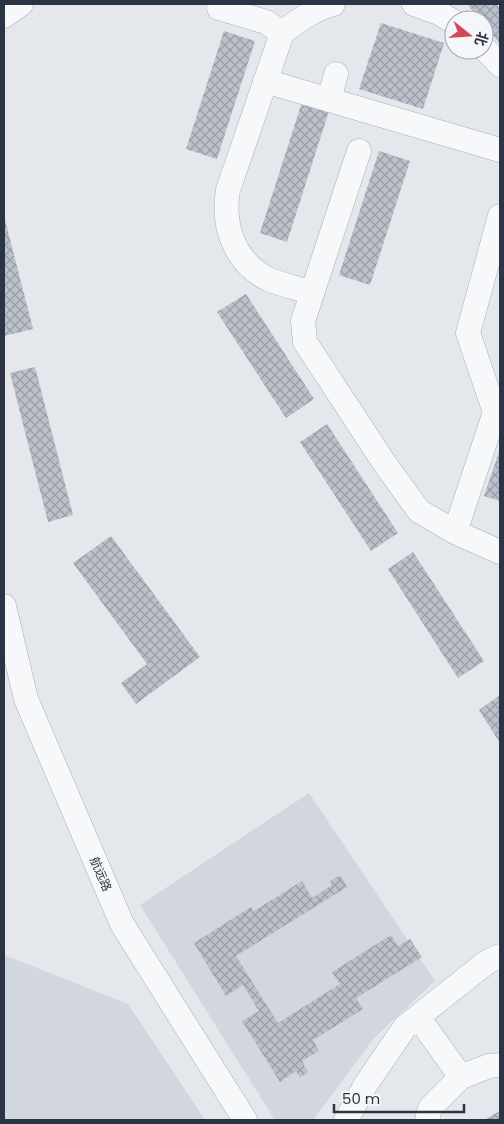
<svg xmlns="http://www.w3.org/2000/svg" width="504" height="1124" font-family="Poppins,'Noto Sans SC',sans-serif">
  <defs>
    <pattern id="building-cross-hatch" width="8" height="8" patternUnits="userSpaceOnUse" patternTransform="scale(1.25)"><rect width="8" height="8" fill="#bbc0ca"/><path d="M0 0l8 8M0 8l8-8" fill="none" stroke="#989da6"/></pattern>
  </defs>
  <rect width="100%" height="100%" fill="#e4e7ec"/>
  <path fill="#d2d6de" d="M309,793L435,981L374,1038L313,1120H275L140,905Z
    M4,955L128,1004L205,1120H4Z"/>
  <path fill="url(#building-cross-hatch)" d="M467,4H496L500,9V44L484,24V20H481Z
    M381,23L444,43L423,109L359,89Z
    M224,31L255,41L217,159L186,149Z
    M302,102L329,111L287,242L260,233Z
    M379,151L410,161L370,285L339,275Z
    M4,216L33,329L4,336Z
    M246,294L314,399L286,418L217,312Z
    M35,367L73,515L48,522L10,373Z
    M327,424L398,533L371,551L300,442Z
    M500,449V501L484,496Z
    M111,536L200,657L136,704L121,683L147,664L73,563Z
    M413,552L484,661L458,678L388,569Z
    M500,695V743L479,710Z
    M340,875L347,887L236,956L278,1023L340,984L332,972L391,935L398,946L410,939L422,957L356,998L363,1009L313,1040L319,1051L302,1061L308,1072L300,1078L296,1071L280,1082L242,1021L259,1011L243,985L226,996L194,943L251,907L254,911L302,881L312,898L332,885L330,881Z
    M500,1111V1120H484Z"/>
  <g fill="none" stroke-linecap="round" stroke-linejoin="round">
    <g stroke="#a9aeb7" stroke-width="25">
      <path id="minor" d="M414,4L439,13L454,22
        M219,8L266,22L282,33
        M4,16L21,4
        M484,48L500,65
        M265,81L500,150
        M329,100L336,74
        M359,151L303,321L305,342L385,464L419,511L455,532L500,552
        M312,293C298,288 281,285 268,279C234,262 222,225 228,190L282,33C298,21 313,9 333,4
        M455,532L495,412L468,333L500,216
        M4,606L26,699L122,924L245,1120
        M418,1017L461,1077
        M346,1120L366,1084L405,1027L487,962L500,956
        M427,1120L430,1108L461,1077L489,1066L500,1065"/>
    </g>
    <use href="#minor" stroke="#f7f8fa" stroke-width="24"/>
  </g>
  <g text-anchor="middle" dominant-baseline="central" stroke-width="4.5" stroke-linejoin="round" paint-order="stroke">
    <g font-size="12" fill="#2b3445" stroke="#f4f6f9">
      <text transform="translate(101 874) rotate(67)">航远路</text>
    </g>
  </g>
  <rect width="504" height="1124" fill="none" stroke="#2b3445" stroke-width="10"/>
  <g transform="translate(469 35) rotate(107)"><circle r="24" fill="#f4f6f9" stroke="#a4a8b1"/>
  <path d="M0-4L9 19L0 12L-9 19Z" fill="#d1495b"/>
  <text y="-8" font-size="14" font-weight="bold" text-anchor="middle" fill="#2b3445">北</text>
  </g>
  <path d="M334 1104v8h130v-8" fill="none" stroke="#2b3445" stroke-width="2.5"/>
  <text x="342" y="1104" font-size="15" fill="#2b3445" stroke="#f4f6f9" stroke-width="4" paint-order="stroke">50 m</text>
</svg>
